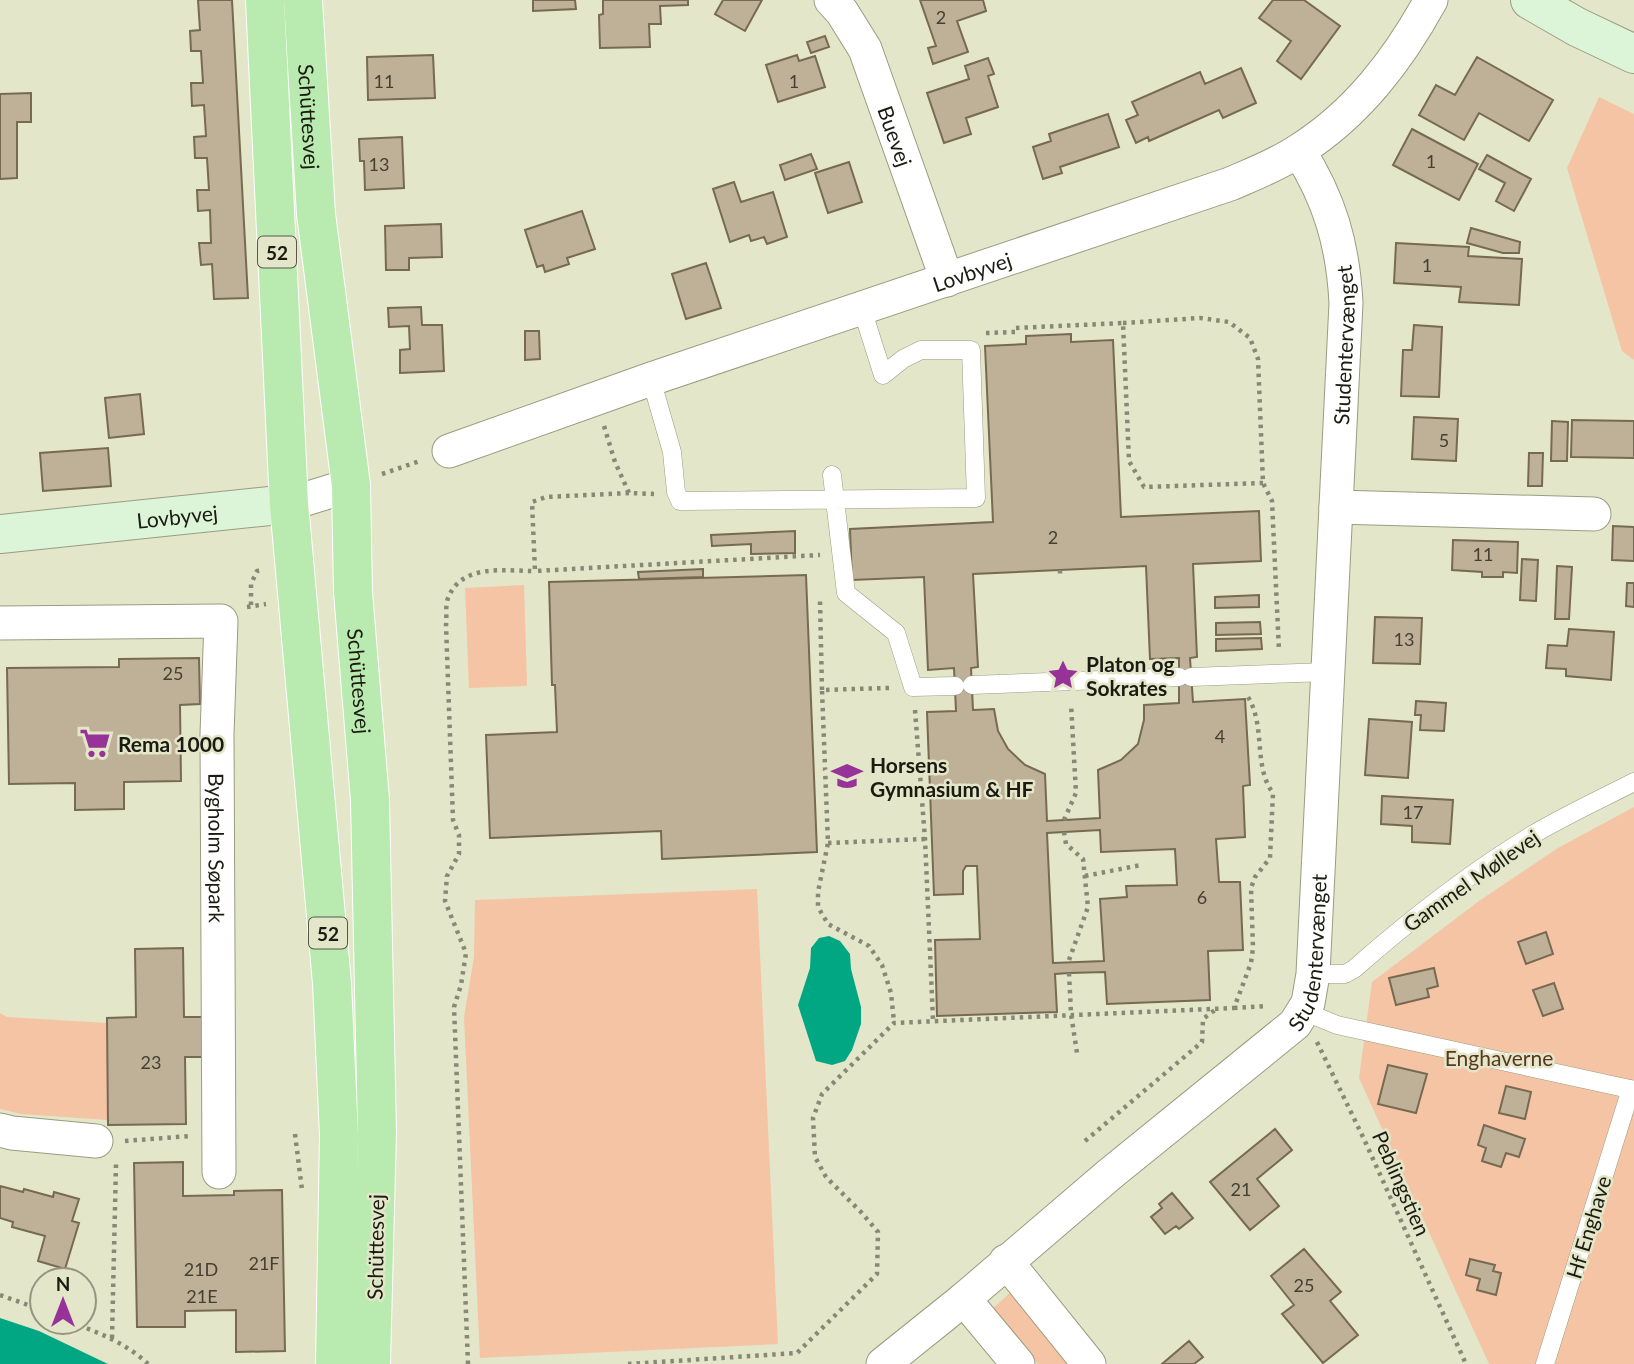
<svg xmlns="http://www.w3.org/2000/svg" width="1634" height="1364" font-family="Lato,sans-serif">
  <rect width="100%" height="100%" fill="#e3e6c9"/>
  <path fill="#f5c4a4" d="M1599,97L1634,114V360L1622,351L1567,168Z
    M524,585L527,686L469,688L465,588Z
    M1634,807V1364H1489L1359,1078L1372,982L1479,901L1558,848Z
    M757,889L778,1344L480,1358L464,1017L474,957L475,900Z
    M0,1013L7,1017L107,1023L108,1120L21,1114L0,1109Z
    M1011,1292L1071,1364H1038L992,1309Z"/>
  <path fill="#01a782" d="M829,936L840,941L850,954L851,969L861,1007V1024L852,1050L845,1061L832,1065L816,1061L798,1005L810,968L811,948L819,938Z
    M0,1318L39,1331L108,1364H0Z"/>
  <path fill="#bfb198" stroke="#776a52" stroke-width="2" fill-rule="evenodd" d="M198,0H232L248,298L214,299L212,264L201,265L199,243H211L210,210L198,211L197,190H209L207,158H195L194,137L206,136L204,105L192,106L191,83H203L201,51H191L190,31L200,30Z
    M533,0H575L576,9L533,11Z
    M603,0H688V5L660,6L661,24H649L650,47L600,48L599,15L603,14Z
    M723,0H762L745,31L715,14Z
    M920,0H983L986,11L957,21L968,52L933,64L928,48L936,46Z
    M1273,0H1304L1340,26L1301,79L1277,61L1291,41L1259,18Z
    M825,36L829,47L811,53L807,42Z
    M433,55L435,98L368,100L367,57Z
    M797,55L799,61L815,56L825,87L778,102L766,65Z
    M1477,57L1553,100L1529,141L1479,113L1464,140L1419,115L1436,85L1455,95Z
    M988,58L994,74L988,76L998,107L966,118L971,134L944,143L927,93L969,79L965,66Z
    M1241,68L1256,103L1223,118L1219,110L1149,141L1148,137L1136,143L1126,120L1138,115L1132,102L1200,72L1205,84Z
    M31,93V122H17V178L0,179V94Z
    M1108,114L1119,147L1060,167L1062,173L1043,179L1033,147L1051,141L1049,134Z
    M1412,129L1478,164L1459,200L1393,165Z
    M402,137L404,188L365,190L364,161H360L359,139Z
    M811,154L817,169L785,180L780,165Z
    M1487,155L1531,179L1514,211L1496,201L1505,183L1479,169Z
    M849,162L862,202L828,213L815,173Z
    M734,182L741,202L773,192L787,237L767,244L764,237L751,241L749,235L730,242L713,189Z
    M582,211L595,249L567,258L569,264L545,272L543,265L537,267L525,230Z
    M441,224L442,257L409,258V270H386L385,226Z
    M1471,228L1520,242L1519,253H1503L1467,243Z
    M1396,243L1469,247L1468,256L1522,259L1519,305L1459,302L1461,287L1394,283Z
    M706,263L721,308L686,319L672,274Z
    M421,307L422,325H442L444,371L400,373V350L410,349L409,326L389,327L388,308Z
    M1414,325L1442,327L1439,397L1401,396L1403,350H1412Z
    M525,331H539L540,359L525,360Z
    M1071,334V342L1113,340L1121,517L1259,511L1261,561L1193,564L1197,657L1190,658L1193,702L1245,699L1250,785L1243,786L1245,837L1216,839L1219,882H1240L1243,950L1208,951L1210,1000L1107,1004L1105,972L1069,973L1055,974L1057,1012L937,1016L935,940L980,939L977,866H966L963,871V894L934,895L927,712L956,711L954,668L928,670L924,577L852,580L850,529L993,522L985,346L1026,344V336ZM1146,566L1150,659L1179,658V703L1144,705V720L1138,744L1121,760L1098,770L1100,818L1047,821L1045,774L1025,765L1008,749L998,731L994,709L973,710L971,668L978,667L973,574ZM1100,830L1101,852L1175,849L1177,885L1126,886L1127,897L1100,899L1104,961L1053,963L1047,833Z
    M140,394L144,434L109,438L105,398Z
    M1414,417L1458,419L1456,461L1412,459Z
    M1572,420L1634,421V458L1571,457Z
    M1552,421L1568,422L1567,461H1551Z
    M108,448L111,486L43,491L40,453Z
    M1529,453H1543L1542,486H1528Z
    M1613,526L1634,527V561L1612,560Z
    M795,531V553L751,554V544L712,546L711,535Z
    M1453,540L1518,542L1517,573L1503,572V577H1482V572L1452,570Z
    M1522,559L1538,560L1536,601L1520,600Z
    M1557,566L1572,567L1569,619H1555Z
    M703,569V577L639,579L638,572Z
    M806,575L817,852L662,859L661,831L490,838L486,735L557,732L555,685H552L549,582Z
    M1627,583H1634V607L1626,606Z
    M1259,595V607L1215,608V597Z
    M1375,617L1422,618L1420,664L1373,663Z
    M1260,622L1261,634L1216,635V623Z
    M1569,629L1614,632L1611,680L1566,676V669L1546,668L1548,645L1567,646Z
    M1261,638L1262,649L1216,651V639Z
    M199,658L200,704L180,705L181,781L124,782V809L75,810V783L9,784L7,668L119,667V659Z
    M1416,701L1446,703L1444,731L1420,730L1421,715H1415Z
    M1369,719L1412,722L1408,778L1365,775Z
    M1382,796L1453,800L1450,844L1412,842V826L1381,824Z
    M1546,932L1553,954L1526,964L1518,942Z
    M183,948L184,1017H205V1057H185L186,1124L108,1125L107,1018L136,1017L135,949Z
    M1434,968L1438,986L1427,989L1429,997L1396,1005L1389,978Z
    M1554,983L1563,1009L1543,1016L1533,990Z
    M1388,1065L1427,1074L1416,1113L1378,1104Z
    M1506,1086L1531,1092L1525,1119L1499,1113Z
    M1484,1125L1525,1139L1519,1157L1506,1153L1501,1167L1482,1161L1486,1148L1478,1145Z
    M1275,1129L1292,1150L1257,1179L1279,1206L1250,1230L1210,1182Z
    M183,1162V1196L234,1195V1191L282,1190L285,1351L236,1352V1310L185,1311V1327H137L134,1163Z
    M0,1186L23,1192L24,1189L53,1197L54,1192L79,1199L72,1221L79,1223L65,1269L38,1261L45,1236L12,1227L13,1222L0,1218Z
    M1172,1193L1193,1218L1179,1229L1176,1226L1165,1234L1151,1217L1162,1208L1159,1204Z
    M1304,1249L1341,1292L1330,1301L1358,1335L1323,1363L1282,1314L1294,1305L1271,1276Z
    M1470,1259L1495,1265L1493,1271L1501,1273L1496,1295L1477,1290L1480,1279L1466,1275Z
    M1189,1341L1203,1357L1194,1364H1162Z"/>
  <g fill="none" stroke-linecap="round" stroke-linejoin="round">
    <g stroke="#9a9c81" stroke-width="19">
      <path id="lane" d="M651,379L672,452L676,492L680,501L976,498L971,350H921L903,359L883,375L862,309
        M832,475L846,593L896,633L913,687L955,686
        M1191,677L1328,672
        M972,685L1179,677
        M1313,974H1345L1354,969C1411,919 1469,873 1534,834C1566,815 1601,799 1634,782
        M1303,1011L1337,1025L1634,1090
        M1545,1364L1631,1089"/>
    </g>
    <g stroke="#9a9c81" stroke-width="35">
      <g id="street">
        <path id="s1" d="M831,0L842,12L865,49L947,280"/>
        <path id="s2" d="M449,451L651,379L1230,184C1253,174 1277,165 1298,151C1357,114 1398,60 1431,0"/>
        <path d="M289,504L351,485"/>
        <path d="M1336,507L1594,514"/>
        <path id="s3" d="M0,623L221,621L217,734L219,1172"/>
        <path d="M0,1130L12,1133L96,1141"/>
        <path d="M1006,1261L1089,1364"/>
        <path d="M964,1299L1018,1364"/>
        <path id="s4" d="M883,1364L964,1299L1110,1174L1295,1024L1308,1003L1313,974L1346,303C1343,245 1330,200 1299,151"/>
      </g>
    </g>
    <g stroke="#9a9c81" stroke-width="40">
      <g id="secondary">
        <path d="M1530,0L1577,27L1634,54"/>
        <path id="s5" d="M0,534L289,504"/>
      </g>
    </g>
    <g stroke="#fff" stroke-width="40">
      <g id="primary">
        <path d="M265,0L289,504L332,983L339,1135L335,1364"/>
        <path id="s6" d="M303,0L316,214L351,485L353,592L370,800L377,1132L371,1364"/>
      </g>
    </g>
    <path stroke="#878975" stroke-width="4.5" stroke-dasharray="3.5 5" stroke-linecap="butt" d="M1123,323L1200,318L1229,322L1250,338L1258,359L1263,483L1272,501L1279,651
      M986,333L1015,332V328L1123,323L1129,461L1144,487L1263,483
      M604,426L615,462L629,493L654,494
      M382,474L420,461
      M629,493L546,497L532,502L535,571L820,555
      M1060,570V578
      M251,605V584L257,571L263,570
      M247,607L266,604
      M889,688L822,690L828,843L818,892V907L828,924L869,946L882,965L891,993L894,1022
      M822,690L820,601L824,600
      M915,710L925,839L933,1020
      M1064,820L1076,793L1071,704
      M1064,832L1066,844L1083,859L1088,907L1068,963
      M828,843L925,839
      M1085,876L1141,865
      M1069,973L1071,1014L1077,1053
      M1234,1008L1267,1006
      M1317,1042L1363,1137L1466,1364
      M295,1134L302,1190
      M125,1141L190,1136
      M1085,1141L1202,1042L1203,1019L1215,1010
      M0,1295L42,1310
      M71,1322C99,1333 126,1343 148,1364
      M112,1338L116,1164
      M468,1364L454,1007L461,985L466,953L445,901L447,876L459,854V835L453,820L446,625C447,617 445,606 448,598C462,563 504,571 535,571
      M628,1364L797,1353L877,1274L878,1232L861,1212L826,1177L815,1157L813,1118L822,1094L894,1023L1234,1008L1251,963L1253,948L1251,888L1255,877L1270,858L1273,793C1253,767 1266,726 1248,697"/>
    <use href="#lane" stroke="#fff" stroke-width="18"/>
    <use href="#street" stroke="#fff" stroke-width="33"/>
    <use href="#secondary" stroke="#dcf4d7" stroke-width="38"/>
    <use href="#primary" stroke="#b9eaaf" stroke-width="38"/>
  </g>
  <defs>
    <g id="sight-bare" transform="scale(2.415)"><path d="M0-6L1.8-2.2L6-1.7L2.9 1.2L3.7 5.4L0 3.3L-3.7 5.4L-2.9 1.2L-6-1.7L-1.8-2.2Z" fill="#973298" stroke="#e3e6c9" stroke-width="2.5" paint-order="stroke"/></g>
    <g id="supermarket-bare" transform="scale(2.415)"><path d="M-6-5.5h2.5l.6 2H6L4.5 2H-2.5L-4.4-4H-6ZM-1.5 3.2a1.3 1.3 0 1 0 .1 0ZM3 3.2a1.3 1.3 0 1 0 .1 0Z" fill="#973298" stroke="#e3e6c9" stroke-width="2.5" paint-order="stroke"/></g>
    <g id="university-bare" transform="scale(2.415)"><path d="M0-5L7-2L0 1L-7-2ZM-4 1L0 2.5L4 1V4Q0 6-4 4Z" fill="#973298" stroke="#e3e6c9" stroke-width="2.5" paint-order="stroke"/></g>
  </defs>
  <g fill-rule="evenodd">
    <use href="#sight-bare" x="1063" y="675"/>
    <use href="#supermarket-bare" x="95" y="743"/>
    <use href="#university-bare" x="847" y="776"/>
  </g>
  <g text-anchor="middle" dominant-baseline="central" stroke-width="5" stroke-linejoin="round" paint-order="stroke">
    <g font-size="18" fill="#444033">
      <text x="941" y="17">2</text>
      <text x="384" y="81">11</text>
      <text x="794" y="81">1</text>
      <text x="1431" y="161">1</text>
      <text x="379" y="164">13</text>
      <text x="1427" y="265">1</text>
      <text x="1444" y="440">5</text>
      <text x="1053" y="537">2</text>
      <text x="1483" y="554">11</text>
      <text x="1404" y="639">13</text>
      <text x="173" y="673">25</text>
      <text x="1220" y="736">4</text>
      <text x="1413" y="812">17</text>
      <text x="1202" y="897">6</text>
      <text x="151" y="1062">23</text>
      <text x="1241" y="1189">21</text>
      <text x="264" y="1263">21F</text>
      <text x="201" y="1269">21D</text>
      <text x="1304" y="1285">25</text>
      <text x="202" y="1296">21E</text>
    </g>
    <g fill="#e3e6c9" stroke="#575848" stroke-width="2">
      <rect x="258" y="236.5" width="38" height="31" rx="5"/>
      <rect x="309" y="917.5" width="38" height="31" rx="5"/>
    </g>
    <g font-size="19" font-weight="bold" fill="#1b1b11">
      <text x="277" y="252">52</text>
      <text x="328" y="933">52</text>
    </g>
    <g font-size="21" fill="#1b1b11" stroke="#e3e6c9">
      <text stroke="none"><textPath href="#s6" startOffset="117">Schüttesvej</textPath></text>
      <text stroke="none"><textPath href="#s1" startOffset="152">Buevej</textPath></text>
      <text stroke="none"><textPath href="#s2" startOffset="553">Lovbyvej</textPath></text>
      <text stroke="none"><textPath href="#s4" startOffset="1218">Studentervænget</textPath></text>
      <text stroke="none"><textPath href="#s5" startOffset="178">Lovbyvej</textPath></text>
      <text stroke="none"><textPath href="#s6" startOffset="684">Schüttesvej</textPath></text>
      <text stroke="none"><textPath href="#s3" startOffset="448">Bygholm Søpark</textPath></text>
      <text transform="translate(1471 880) rotate(-35)">Gammel Møllevej</text>
      <text stroke="none"><textPath href="#s4" startOffset="609">Studentervænget</textPath></text>
      <text transform="translate(1402 1183) rotate(66)">Peblingstien</text>
      <text transform="translate(1588 1227) rotate(-73)">Hf Enghave</text>
      <text transform="translate(375 1247) rotate(-89)">Schüttesvej</text>
    </g>
    <g font-size="21" font-weight="bold" fill="#1b1b11" stroke="#e3e6c9" text-anchor="start">
      <text x="1086" y="663">Platon og<tspan x="1086" dy="24">Sokrates</tspan></text>
      <text x="118" y="743">Rema 1000</text>
      <text x="870" y="764">Horsens<tspan x="870" dy="24">Gymnasium &amp; HF</tspan></text>
    </g>
    <g font-size="21" fill="#59361d" stroke="#e3e6c9">
      <text x="1499" y="1057">Enghaverne</text>
    </g>
  </g>
  <g transform="translate(63 1301)"><circle r="33" fill="#e3e6c9" stroke="#93957f" stroke-width="2"/>
  <path d="M0-5L12 26L0 18L-12 26Z" fill="#973298"/>
  <text y="-10" font-size="19" font-weight="bold" text-anchor="middle" fill="#1b1b11">N</text>
  </g>
</svg>
